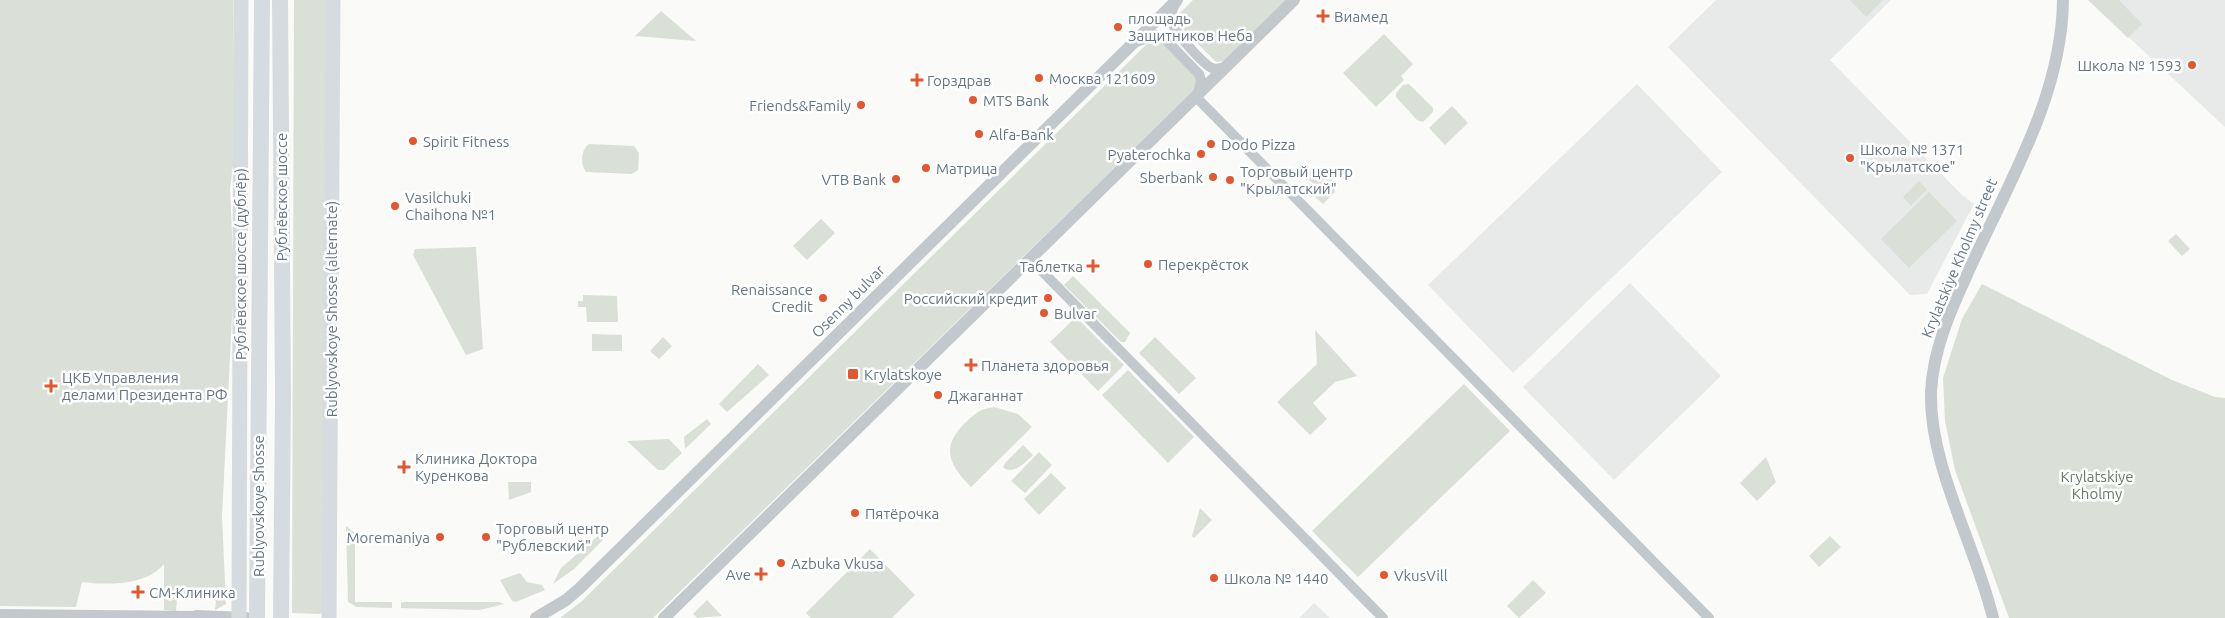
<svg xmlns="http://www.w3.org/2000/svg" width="2225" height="618" font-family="Ubuntu,sans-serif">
  <rect width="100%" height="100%" fill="#fafaf8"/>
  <path fill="#e8e9e9" d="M1716,0H1891L1830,60L1961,194L1974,204L1927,294L1910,295L1668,47Z
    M2094,0H2225V127L2093,4Z
    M1637,84L1722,172L1513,373L1428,285Z
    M1630,283L1721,376L1614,480L1523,387Z
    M1314,603L1330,618H1299Z"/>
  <path fill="#dadfd7" d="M0,0H233L234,104L233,165L230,189L234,276L222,517L226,604L215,610L216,601C202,593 190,593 177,600L176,611L164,610V564C146,586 107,585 82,582L76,607L0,606Z
    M294,0H326L322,612L320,614L292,613Z
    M1193,0H1286L1224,61L1216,62L1178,24L1179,14Z
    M1850,0H1883L1866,17Z
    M2088,0H2119L2142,24L2128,38Z
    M661,11L696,41L635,36Z
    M1384,34L1413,64L1401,76L1404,80L1376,107L1343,73Z
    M1159,39L1196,75L1197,87L653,618H560L582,601L1150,41Z
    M1409,84L1433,108V112L1423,122L1417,120L1396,97V93L1403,85Z
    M1452,106L1468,123L1445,145L1429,128Z
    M589,144L634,146L639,153L638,170L632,174L586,172C580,165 581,149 589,144Z
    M1313,168L1326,180L1331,175L1335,192L1323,204L1313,194L1318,188L1305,176Z
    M1919,181L1927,190L1911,206L1903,197Z
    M1929,192L1957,221L1909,268L1881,239Z
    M821,219L835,233L807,260L793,246Z
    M2176,234L2190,249L2182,256L2168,241Z
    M476,247L483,349L466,355L413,255L415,249Z
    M1073,276L1130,333L1125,342H1121L1064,285Z
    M1982,284L2172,380L2215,397L2225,398V618H2009L1955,470L1945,421L1943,378L1962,319Z
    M583,295L617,296L618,322H587L586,307H578V301H583Z
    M1076,317L1124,365L1098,391L1050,342Z
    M1315,330L1357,376L1335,382L1313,403L1327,419L1310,435L1277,402L1317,364Z
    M592,334L622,335V351H592Z
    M663,337L672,346L659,359L650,351Z
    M1155,337L1196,378L1179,394L1139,353Z
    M758,364L769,375L727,412L719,404Z
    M1128,370L1194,437L1168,463L1102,395Z
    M1464,384L1510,431L1358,577L1312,531Z
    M994,407L1018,414L1032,427L971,487C950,466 940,448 964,424C974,414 980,409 994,407Z
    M707,419L711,424L685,449L684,437Z
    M669,439L682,453L664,470H658L627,441Z
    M1023,445L1033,455C1026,462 1012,476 1003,467L1005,463Z
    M1039,452L1052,465L1025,493L1011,481Z
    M1766,457L1776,482L1757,501L1740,483Z
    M1051,473L1066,488L1039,515L1024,499Z
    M508,482H531V492L509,500Z
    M1200,508L1212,520L1194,538L1192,536Z
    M346,526L355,533V602H392V608L357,607L348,602Z
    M601,533L604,536L602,541L574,569L553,584L561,568Z
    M1830,536L1841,547L1819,567L1809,556Z
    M870,549L915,595L892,618H811L806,613Z
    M520,573L527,582L542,585L545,590L516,602L512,601L500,580Z
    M1533,580L1546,593L1519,618L1507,606Z
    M707,600L722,616L697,618L693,614Z
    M404,602H499L504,604L480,610L401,608V603Z"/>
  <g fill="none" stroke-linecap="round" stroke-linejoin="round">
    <path stroke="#c3c8cc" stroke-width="10" d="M1176,3C1172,9 1170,14 1172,21C1173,31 1203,64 1212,68C1218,70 1223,68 1227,65
      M1136,42L1156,35L1166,40L1199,74L1201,80L1198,94
      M1196,97L1709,618
      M1031,260L1383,618
      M0,614L196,616"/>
    <path stroke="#c3c8cc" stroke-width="12" d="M196,618V616L246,618
      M536,618L566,600L579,589L1177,0
      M664,618L1294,0
      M1993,618C1976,546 1929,466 1931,392C1933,351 1949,314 1966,277C2005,188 2062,99 2063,0"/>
    <path stroke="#d6dbdf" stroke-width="15" d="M239,618L241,0
      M329,618L333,0"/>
    <path stroke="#d6dbdf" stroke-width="16" d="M280,0L283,395L281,618
      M257,618L262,0"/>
  </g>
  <g fill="#e4572e" stroke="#fff" stroke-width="2">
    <path d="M1320.5 8.5h5v5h5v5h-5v5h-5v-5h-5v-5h5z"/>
    <circle cx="1118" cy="27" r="5"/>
    <circle cx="2192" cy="65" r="5"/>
    <circle cx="1039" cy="78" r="5"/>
    <path d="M914.5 72.5h5v5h5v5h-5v5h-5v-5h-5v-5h5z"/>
    <circle cx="973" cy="100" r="5"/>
    <circle cx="861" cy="105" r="5"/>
    <circle cx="979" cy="134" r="5"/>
    <circle cx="413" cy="141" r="5"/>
    <circle cx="1211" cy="144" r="5"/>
    <circle cx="1201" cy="154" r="5"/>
    <circle cx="1850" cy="158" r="5"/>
    <circle cx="926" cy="168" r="5"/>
    <circle cx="1213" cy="177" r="5"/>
    <circle cx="896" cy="179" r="5"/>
    <circle cx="1230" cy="180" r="5"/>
    <circle cx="395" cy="206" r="5"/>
    <circle cx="1148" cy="264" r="5"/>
    <path d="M1090.5 258.5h5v5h5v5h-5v5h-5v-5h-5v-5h5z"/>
    <circle cx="823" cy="298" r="5"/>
    <circle cx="1048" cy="298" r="5"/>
    <circle cx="1044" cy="313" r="5"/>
    <path d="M968.5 357.5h5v5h5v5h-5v5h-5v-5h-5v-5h5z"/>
    <rect x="847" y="368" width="12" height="12" rx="2.5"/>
    <path d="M48.5 378.5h5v5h5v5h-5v5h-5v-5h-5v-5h5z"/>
    <circle cx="938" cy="395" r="5"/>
    <path d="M401.5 459.5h5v5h5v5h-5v5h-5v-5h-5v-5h5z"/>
    <circle cx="855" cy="513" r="5"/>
    <circle cx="440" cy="537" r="5"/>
    <circle cx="486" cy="537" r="5"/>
    <circle cx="781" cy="563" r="5"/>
    <path d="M758.5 566.5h5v5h5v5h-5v5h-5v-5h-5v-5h5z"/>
    <circle cx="1384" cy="575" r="5"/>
    <circle cx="1214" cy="578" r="5"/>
    <path d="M135.5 584.5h5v5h5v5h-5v5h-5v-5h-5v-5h5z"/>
  </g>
  <g text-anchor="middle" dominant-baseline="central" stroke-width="5" stroke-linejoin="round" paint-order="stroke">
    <g font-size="15" fill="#657683" stroke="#fff" text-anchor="start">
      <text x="1334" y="16">Виамед</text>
      <text x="1128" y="18">площадь<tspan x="1128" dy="17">Защитников Неба</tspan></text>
      <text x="2182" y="65" text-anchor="end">Школа № 1593</text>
      <text x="1049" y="78">Москва 121609</text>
      <text x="927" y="80">Горздрав</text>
      <text x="983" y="100">MTS Bank</text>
      <text x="851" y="105" text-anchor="end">Friends&amp;Family</text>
      <text x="989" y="134">Alfa-Bank</text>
      <text x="423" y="141">Spirit Fitness</text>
      <text x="1221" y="144">Dodo Pizza</text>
      <text x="1860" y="149">Школа № 1371<tspan x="1860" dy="17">"Крылатское"</tspan></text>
      <text x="1191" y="154" text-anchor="end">Pyaterochka</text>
      <text x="936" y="168">Матрица</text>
      <text x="1240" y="171">Торговый центр<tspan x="1240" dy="17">"Крылатский"</tspan></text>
      <text x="1203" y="177" text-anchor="end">Sberbank</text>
      <text x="886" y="179" text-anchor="end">VTB Bank</text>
      <text x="405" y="197">Vasilchuki<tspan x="405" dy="17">Chaihona №1</tspan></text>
      <text x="1158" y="264">Перекрёсток</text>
      <text x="1083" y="266" text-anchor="end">Таблетка</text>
      <text x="813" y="289" text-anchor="end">Renaissance<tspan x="813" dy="17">Credit</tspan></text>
      <text x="1038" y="298" text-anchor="end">Российский кредит</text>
      <text x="1054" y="313">Bulvar</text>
      <text x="981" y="365">Планета здоровья</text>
      <text x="864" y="374">Krylatskoye</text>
      <text x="62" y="377">ЦКБ Управления<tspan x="62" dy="17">делами Президента РФ</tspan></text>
      <text x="948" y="395">Джаганнат</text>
      <text x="415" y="458">Клиника Доктора<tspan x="415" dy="17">Куренкова</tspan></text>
      <text x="865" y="513">Пятёрочка</text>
      <text x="496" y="528">Торговый центр<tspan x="496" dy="17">"Рублевский"</tspan></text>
      <text x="430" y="537" text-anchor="end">Moremaniya</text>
      <text x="791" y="563">Azbuka Vkusa</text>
      <text x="751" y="574" text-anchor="end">Ave</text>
      <text x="1394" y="575">VkusVill</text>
      <text x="1224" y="578">Школа № 1440</text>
      <text x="149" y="592">СМ-Клиника</text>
    </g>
    <g font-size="15" fill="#657683" stroke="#fff">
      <text transform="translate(281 197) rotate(-90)">Рублёвское шоссе</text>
      <text transform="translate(1959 258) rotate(-67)">Krylatskiye Kholmy street</text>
      <text transform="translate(240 264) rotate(-90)">Рублёвское шоссе (дублёр)</text>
      <text transform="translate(848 301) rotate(-45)">Osenny bulvar</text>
      <text transform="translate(331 309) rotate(-90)">Rublyovskoye Shosse (alternate)</text>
      <text transform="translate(258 506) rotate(-90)">Rublyovskoye Shosse</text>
    </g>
    <g font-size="15" fill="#687a64" stroke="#fff">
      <text x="2097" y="476">Krylatskiye<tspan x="2097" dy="17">Kholmy</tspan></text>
    </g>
  </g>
</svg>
